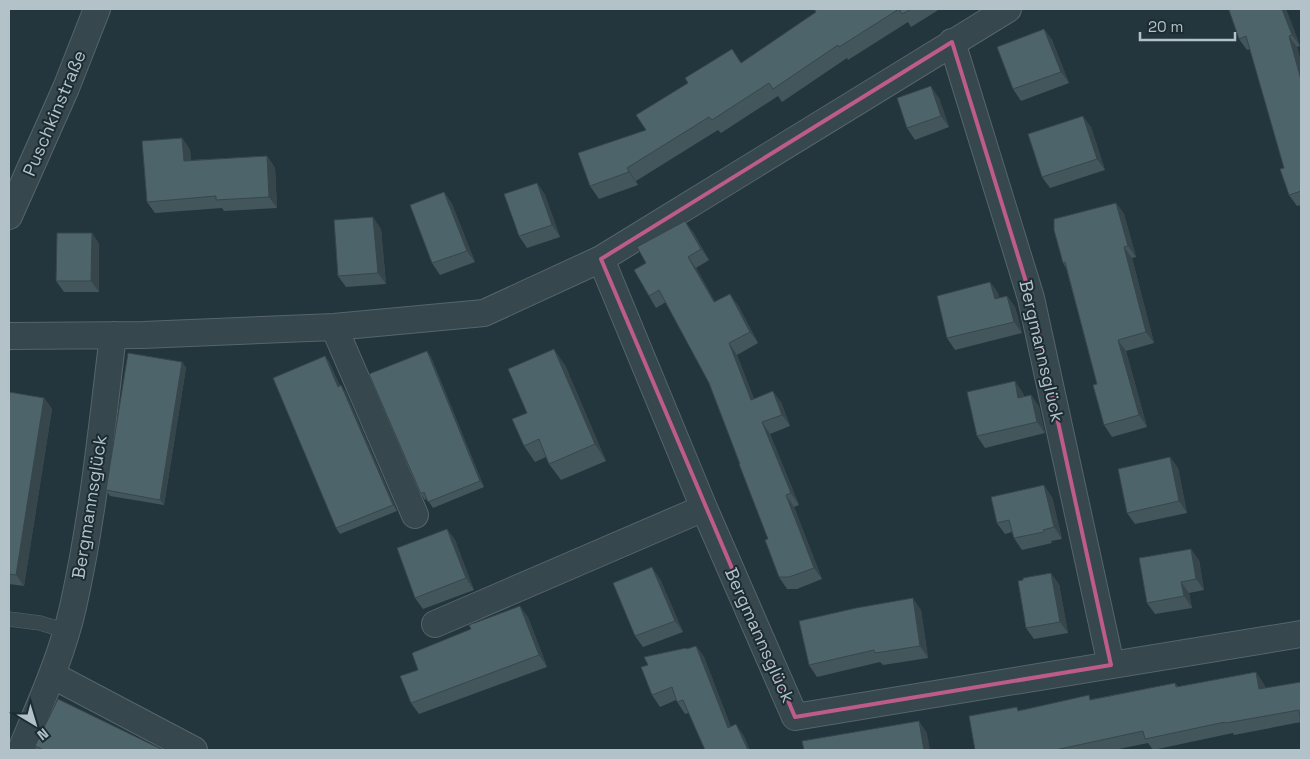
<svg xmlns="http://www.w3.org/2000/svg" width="1310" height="759" font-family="'Space Grotesk',sans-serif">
  <rect width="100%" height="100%" fill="#23363e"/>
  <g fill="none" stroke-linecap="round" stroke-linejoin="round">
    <g stroke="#55656b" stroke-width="15">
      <path id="lane" d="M9,619L40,623L66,631"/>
    </g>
    <g stroke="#55656b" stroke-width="28">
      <path id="street" d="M952,42L1031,298L1111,665
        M9,216L66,88L97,9
        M601,259L704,508L795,717L1301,634
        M334,327L415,515
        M9,336L143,335L334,327L484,313L601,259L1008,9
        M435,624L704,508
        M52,675L194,750
        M21,750C40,704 62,656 73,607C93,518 102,426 113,335"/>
    </g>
    <use href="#lane" stroke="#37474e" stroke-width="14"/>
    <use href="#street" stroke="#37474e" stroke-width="26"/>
  </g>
  <path fill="#43565c" d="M814,9H940L911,27L908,22L848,60L847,58L782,102L778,96L721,133L718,130L636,181L638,185L599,199L590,186L646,130L816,12Z
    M1286,9L1300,46L1297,47L1301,62V205L1297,206L1289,195L1284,168L1250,49L1247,50L1239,39Z
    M1044,29L1052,40L1069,83L1021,101L1013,89Z
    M939,98L949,127L915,140L907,128Z
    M1091,127L1105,170L1050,188L1042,177Z
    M182,138L190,150L191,160L267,156L275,168L277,208L224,211L222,208L155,213L147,202Z
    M537,183L545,195L560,237L527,248L519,236Z
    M444,192L452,204L475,262L440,275L432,263Z
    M1116,203L1124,214L1136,257L1132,258L1154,343L1126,351L1147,427L1112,437L1104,425L1097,384L1066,268L1063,263Z
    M381,229L386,284L346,287L338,276Z
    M693,232L709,260L696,268L715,302L738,305L758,343L737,355L754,399L781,402L790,426L770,434L799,505L794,507L822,579L797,589H787L779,577L768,539L709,383L666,302L656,308L649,296L646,263Z
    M92,233L99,244V292H64L56,281Z
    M990,282L998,293L999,298L1007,296L1015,307L1022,333L955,350L947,338Z
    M427,351L431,357L484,487L433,508L427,499L425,500L421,494Z
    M325,356L329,362L340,386L345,391L397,511L340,534L336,528Z
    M182,362L186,368L164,505L110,496L106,490Z
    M565,365L606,461L561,480L549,464L546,457L535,462L524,446L527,413Z
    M9,392L44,398L52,409L24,586L9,584Z
    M1023,393L1024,397L1031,395L1039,407L1045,433L985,448L977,436Z
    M1170,457L1178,468L1187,513L1135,524L1127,513Z
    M1052,497L1062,539L1051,541L1052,543L1022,550L1014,538L1012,532L1005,534L997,523Z
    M447,529L455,540L474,590L423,609L415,598Z
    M1199,560L1204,590L1189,593L1192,608L1155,614L1147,603Z
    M660,579L683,632L643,647L635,636Z
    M1023,580L1059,584L1068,633L1034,639L1026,628Z
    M921,610L928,658L883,665L880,662L817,677L809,665Z
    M528,617L547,667L419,714L411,703L418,670L471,629Z
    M696,646L704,657L731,727L744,736L688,713L685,714L676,700L660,707L652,695L687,649Z
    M1301,682V722L1234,735L1233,733L1153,750L1148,743L1114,750H975L1019,710L1092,699L1175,683L1178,687L1264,684L1265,688Z
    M35,746L163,750H38Z"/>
  <path fill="#37464b" d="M1282,9H1286L1300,46L1292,35Z
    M1044,29L1052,40L1069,83L1061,72Z
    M1289,36L1297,47L1301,62V80Z
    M931,86L939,98L949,127L941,116Z
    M1083,116L1091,127L1105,170L1097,159Z
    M182,138L190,150L192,172L184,161Z
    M267,156L275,168L277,208L269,197Z
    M627,168L636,181L638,185L629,172Z
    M537,183L545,195L560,237L552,225Z
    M444,192L452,204L475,262L467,251Z
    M1116,203L1124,214L1136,257L1128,246Z
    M373,217L381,229L386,284L378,273Z
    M685,221L693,232L709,260L701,249Z
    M92,233L99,244V292L91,281Z
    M1124,247L1132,258L1154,343L1146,332Z
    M688,257L696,268L722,314L714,302Z
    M990,282L998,293L1003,311L995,299Z
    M730,294L738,305L758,343L750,332Z
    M1007,296L1015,307L1022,333L1014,322Z
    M1118,340L1126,351L1147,427L1139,415Z
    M729,343L737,355L759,411L751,400Z
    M554,349L565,365L606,461L595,444Z
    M427,351L431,357L484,487L480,481Z
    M325,356L329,362L343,392L338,387Z
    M182,362L186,368L164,505L160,500Z
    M1015,381L1023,393L1026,410L1018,398Z
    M341,385L345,391L397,511L393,505Z
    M773,391L781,402L790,426L782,415Z
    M1031,395L1039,407L1045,433L1037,422Z
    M44,398L52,409L24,586L16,575Z
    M762,422L770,434L799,505L791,493Z
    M1170,457L1178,468L1187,513L1179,501Z
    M1044,485L1052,497L1062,539L1054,527Z
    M786,495L794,507L822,579L814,568Z
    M447,529L455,540L474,590L466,578Z
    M1191,549L1199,560L1204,590L1196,579Z
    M652,567L660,579L683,632L675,621Z
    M1051,573L1059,584L1068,633L1060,622Z
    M1181,582L1189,593L1192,608L1184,596Z
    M913,598L921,610L928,658L920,646Z
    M520,606L528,617L547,667L539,655Z
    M696,646L704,657L736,740L728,728Z
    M1256,672L1264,684L1267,700L1259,689Z
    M919,721L927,733L930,750H924Z
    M736,724L744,736L750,750H748Z"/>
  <path fill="#4e646b" stroke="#37464b" d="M814,9H899L839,47L838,45L773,89L769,83L712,120L709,117L627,168L629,172L590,186L578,153L646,130L636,115L688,83L685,78L732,49L741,63L816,12Z
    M899,9H911L902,14Z
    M1233,9H1282L1292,35L1289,36L1301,80V191L1289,195L1280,169L1284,168L1246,36L1239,39L1229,10Z
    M1044,29L1061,72L1013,89L997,47Z
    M931,86L941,116L907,128L897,98Z
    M1083,116L1097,159L1042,177L1028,134Z
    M182,138L184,161L267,156L269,197L216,200V196L147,202L142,141Z
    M537,183L552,225L519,236L504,194Z
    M444,192L467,251L432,263L410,205Z
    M1116,203L1128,246L1124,247L1146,332L1118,340L1139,415L1104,425L1093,385L1097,384L1065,262L1063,263L1054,230V219Z
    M373,217L378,273L338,276L334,220Z
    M685,221L701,249L688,257L714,302L730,294L750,332L729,343L751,400L773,391L782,415L762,422L791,493L786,495L814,568L789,577H779L765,540L768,539L739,464H740L709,383L659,290L649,296L634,270L646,263L637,247Z
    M57,233H92L91,281H56Z
    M990,282L995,299L1007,296L1014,322L947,338L937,296Z
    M554,349L595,444L549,464L539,439L524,446L512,419L527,413L508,369Z
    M427,351L480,481L428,502L424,492L421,494L369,374Z
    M128,353L182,362L160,500L106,490Z
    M325,356L338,387L341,385L393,505L336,528L273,378Z
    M1015,381L1018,398L1031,395L1037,422L977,436L967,392Z
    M9,392L44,398L16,575L9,574Z
    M1170,457L1179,501L1127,513L1118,469Z
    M1044,485L1054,527L1043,530L1044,532L1014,538L1009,520L997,523L991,497Z
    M447,529L466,578L415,598L397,548Z
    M1191,549L1196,579L1181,582L1184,596L1147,603L1139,558Z
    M652,567L675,621L635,636L613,583Z
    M1051,573L1060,622L1026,628L1018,581L1023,580V578Z
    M913,598L920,646L875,653L874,650L809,665L799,621L856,608Z
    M520,606L539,655L411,703L400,676L418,670L412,653L471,629L469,625Z
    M696,646L728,728L736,724L748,750H705L683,700L677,702L672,687L652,695L641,667L648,665L644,657L686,648L687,649Z
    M1256,672L1259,689L1301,682V725L1299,710L1226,723L1225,722L1145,739L1143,731L1055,750H975L969,716L1017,707L1018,711L1089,695L1090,700L1175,683L1176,687Z
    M58,699L163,750H44L35,746Z
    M919,721L924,750H804L802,741Z"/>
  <path fill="none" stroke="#bc5c87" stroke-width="4" stroke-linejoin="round" d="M952,42L1031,298L1111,665L795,717L601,259Z"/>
  <g text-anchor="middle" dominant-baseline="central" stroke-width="4" stroke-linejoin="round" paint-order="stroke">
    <g font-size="18" fill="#b3c2c9" stroke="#1c2c32">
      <text transform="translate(54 113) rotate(-67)">Puschkinstraße</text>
      <text transform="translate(1042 351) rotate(77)">Bergmannsglück</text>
      <text transform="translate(89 507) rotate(-81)">Bergmannsglück</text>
      <text transform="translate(760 635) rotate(66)">Bergmannsglück</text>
    </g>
  </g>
  <rect width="1310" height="759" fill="none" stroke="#b3c2c9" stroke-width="20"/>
  <g transform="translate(35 724) rotate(142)" stroke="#1c2c32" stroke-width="4" paint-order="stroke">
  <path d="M0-4L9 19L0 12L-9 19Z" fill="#b3c2c9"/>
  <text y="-8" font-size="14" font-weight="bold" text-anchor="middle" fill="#b3c2c9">N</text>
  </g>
  <path d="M1140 32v8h95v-8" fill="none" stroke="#b3c2c9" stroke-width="2.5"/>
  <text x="1148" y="32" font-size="15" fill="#b3c2c9" stroke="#1c2c32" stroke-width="4" paint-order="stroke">20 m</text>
</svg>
